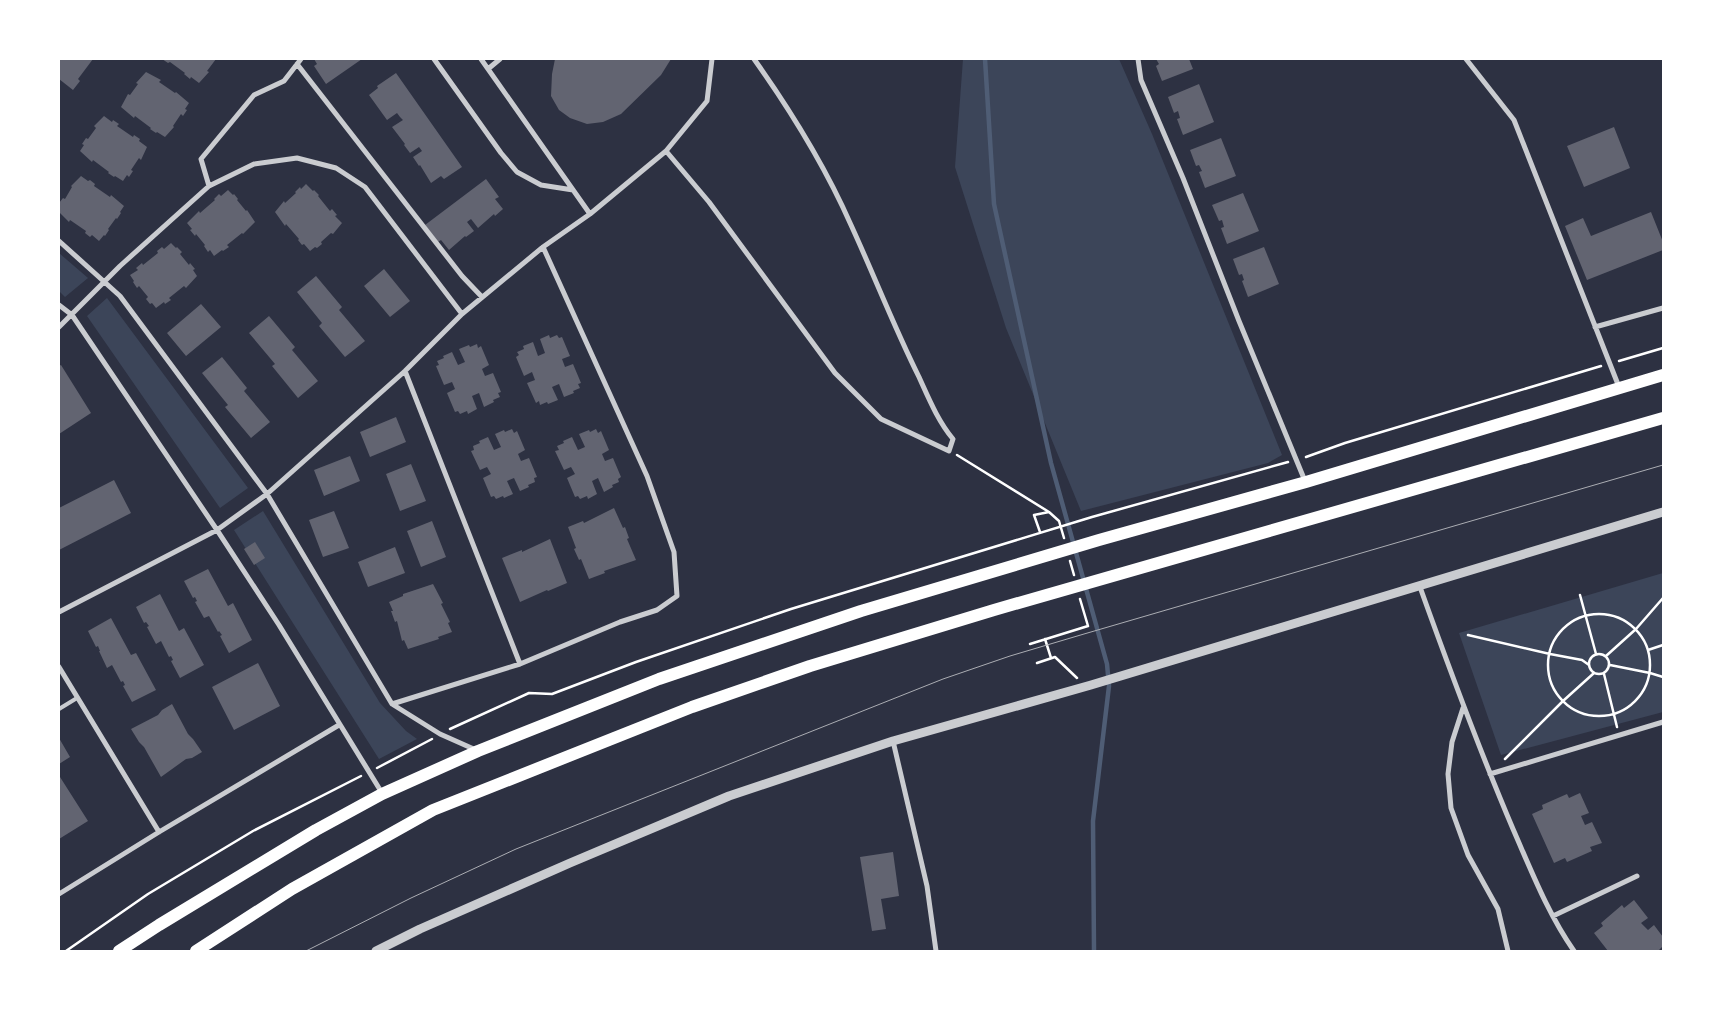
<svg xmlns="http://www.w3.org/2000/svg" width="1722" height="1010" font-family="'IBM Plex Sans',sans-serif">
  <rect width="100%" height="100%" fill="#2d3142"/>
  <path fill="#3c4559" d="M963,59H1119L1152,134L1282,455L1268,463L1081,511L1006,328L955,167Z
    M59,253L88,278L65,297L59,291Z
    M107,298L248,488L220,508L87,316Z
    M263,511L380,703L406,731L417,739L379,759L234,530Z
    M1663,573V712L1501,755L1459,633Z"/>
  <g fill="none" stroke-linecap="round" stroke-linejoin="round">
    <path stroke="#4f5d75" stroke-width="4.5" d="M985,59L994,204L1051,463L1107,664L1109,686L1093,821L1094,951"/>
  </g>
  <path fill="#626471" d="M59,59H93L78,79L80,81L73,90L59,79Z
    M162,59H216L207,71L209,72L199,83L191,77L190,79L184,74L185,73L170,62L168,63Z
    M314,59H362L326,84L314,66L317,64Z
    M555,59H671L661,75L621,114L603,122L587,124L570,118L559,110L551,96L552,74Z
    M1156,59H1189L1193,69L1162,81L1156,66L1159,64Z
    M146,72L161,80L159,82L175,93L176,92L189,103L185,109L187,110L183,116L181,114L173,126L174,127L165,137L157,132L156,133L150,129L151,128L135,116L134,118L121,107L128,94L130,95L138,84L136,83Z
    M396,73L462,167L444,179L441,176L431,183L420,165L419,166L413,157L422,151L419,147L410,153L404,145L405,144L392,127L403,120L400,117L397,113L387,120L369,95L378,88L377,86Z
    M1199,84L1214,122L1183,135L1177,119L1180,118L1178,111L1174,113L1168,97Z
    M104,116L112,122L113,120L119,124L117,126L133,137L134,135L140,139L139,141L147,147L141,160L139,158L131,170L133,171L129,177L127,175L123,181L115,176L114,177L108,173L109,172L93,160L92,162L80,151L84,145L82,144L86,138L88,139L96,128L94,126Z
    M1614,127L1630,168L1584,187L1567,146Z
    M1221,138L1236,176L1205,188L1199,172L1202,171L1199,165L1196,166L1190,150Z
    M81,176L88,181L90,180L95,184L94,186L110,197L111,195L124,206L120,212L121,213L117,219L116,218L108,229L109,230L105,236L104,235L99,241L92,235L90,237L85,233L86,231L70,220L69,222L59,212L60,204L59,203L63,198L65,199L72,187L71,186Z
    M486,179L499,197L495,199L503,209L495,216L494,214L478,228L471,219L467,222L474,231L466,237L465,236L449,250L441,240L438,242L425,225Z
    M306,184L313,191L314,190L319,195L318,196L330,211L332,209L337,215L335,216L342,223L333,234L331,233L321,242L322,244L317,248L315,247L310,251L304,244L302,245L298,240L299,239L286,224L285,226L275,212L284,201L285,203L296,193L295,192L300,187L301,189Z
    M228,190L233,195L234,194L238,199L237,200L246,211L247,210L255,222L243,234L242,233L227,245L229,247L223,251L222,250L214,256L210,250L208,252L204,246L205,245L196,234L195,236L190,230L192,229L187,223L199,211L200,213L215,200L214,199L219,194L221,196Z
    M1243,193L1259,231L1227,244L1221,228L1224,227L1222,220L1219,221L1212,205Z
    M1651,212L1663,242V250L1587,280L1565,226L1583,218L1591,236Z
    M171,243L176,248L177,247L182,252L180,254L189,265L190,263L195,269L193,270L197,276L186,288L184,286L169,298L171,300L165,304L164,302L156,308L152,303L150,304L146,299L148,297L139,286L137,288L133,282L134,281L130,275L138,270L136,268L142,263L143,265L158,253L157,251L162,247L164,249Z
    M1264,247L1279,284L1248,297L1242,281L1244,280L1242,274L1239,275L1233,259Z
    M384,269L410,301L390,317L364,286Z
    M316,276L342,307L339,310L365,341L345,357L319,326L322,323L297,292Z
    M201,304L221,327L186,356L167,333Z
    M269,316L295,347L292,350L318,381L298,398L272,366L275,364L249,333Z
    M549,335L550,338L557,335L559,338L562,337L570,356L562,359L565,367L573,364L581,383L578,384L580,388L573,391L574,393L564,397L559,384L552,387L558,400L548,404L547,402L540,405L539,401L536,403L527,383L535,380L532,372L524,376L516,357L519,355L517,352L524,349L523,346L533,342L538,356L545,353L540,339Z
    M477,344L478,348L481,346L489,365L482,369L485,376L493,373L501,392L498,393L500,397L493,400L494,402L484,407L479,393L472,396L477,409L468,414L467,411L460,414L458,411L455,412L447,393L455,389L452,382L444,385L436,366L439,365L437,361L444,358L443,356L452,352L458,365L465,362L459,349L469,345L470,347Z
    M222,357L247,388L244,391L270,422L251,438L225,407L228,405L202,373Z
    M61,365L91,413L59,434V366Z
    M396,417L406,442L370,457L360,432Z
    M512,429L514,433L517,431L525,450L518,454L521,461L529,458L537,477L534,478L535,482L528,485L529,487L520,491L514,478L507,481L513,494L504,498L503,496L496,499L494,496L491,497L483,478L491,474L487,467L480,470L471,451L474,450L473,446L480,443L479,441L488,437L494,450L501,447L495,434L504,430L505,432Z
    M596,429L598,433L601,431L609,450L602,454L605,461L613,458L621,477L618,479L619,482L612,485L613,487L604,492L598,478L592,481L597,494L588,499L587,496L580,499L578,496L575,497L567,478L575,474L571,467L564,470L555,451L559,450L557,446L564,443L563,441L572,437L578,450L585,447L579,434L589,430L590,432Z
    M350,456L360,481L324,496L314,470Z
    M411,464L426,501L400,511L386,474Z
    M114,480L131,513L59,550V508Z
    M614,508L623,528L625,527L629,538L627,539L636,560L604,571L605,573L589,579L581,559L579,560L574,549L576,548L568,527L583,521L584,523Z
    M334,511L349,548L323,557L309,520Z
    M432,521L446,557L421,567L407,531Z
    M550,539L567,583L548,591L547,590L520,602L502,558L522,550V552Z
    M255,542L265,558L254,565L244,549Z
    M395,547L405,573L368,587L358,562Z
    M208,569L228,606L233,603L252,640L229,653L220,636L222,635L219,631L218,632L209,616L204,618L195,602L197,601L195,597L193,598L184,581Z
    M433,584L443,603L441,604L450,622L448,623L452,632L438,637L439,639L408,649L404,640L402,641L397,621L395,622L391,611H393L389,602L403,596V594Z
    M160,594L179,631L184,628L204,665L180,678L171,661L173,660L171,656L169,657L161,641L156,644L147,627L149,626L146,622L144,623L136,607Z
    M111,618L131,655L136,653L156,690L132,702L123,686L125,685L123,681L121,682L112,665L107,668L99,651H100L98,646L96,647L88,631Z
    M258,663L280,706L234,730L212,687Z
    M172,704L188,734L193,739L202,752L192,758L186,759L161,777L144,747L139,742L131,729L158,715L162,710Z
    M59,738L70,757L59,764Z
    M60,777L88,821L59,839V778Z
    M1580,793L1589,813L1581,816L1585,825L1592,822L1602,843L1590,847L1592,851L1567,862L1565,858L1554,863L1532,814L1543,809L1542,805L1567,794L1569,798Z
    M893,852L899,896L881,899L886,929L872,931L860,857Z
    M1634,900L1648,918L1641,923L1648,930L1654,925L1663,937V946L1659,950L1660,951H1608L1594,933L1603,926L1601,923L1622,905L1624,908Z"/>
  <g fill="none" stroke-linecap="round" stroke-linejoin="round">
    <path stroke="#fff" stroke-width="2.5" d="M1619,361L1663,348
      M957,455L1049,512L1059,521L1064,538
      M1306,457L1345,443L1601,366
      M1040,532L1034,515L1049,512
      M1070,561L1074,575
      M1580,595L1596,654
      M1548 665a51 51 0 1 1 102 0a51 51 0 1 1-102 0Z
      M1468,635L1550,654L1582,660L1589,665
      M1045,639L1051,658
      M1030,644L1088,626L1080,599
      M1648,650L1663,645
      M1589 664a10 10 0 1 1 20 0a10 10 0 1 1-20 0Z
      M1606,656L1636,629L1663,598
      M1037,663L1055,657L1077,678
      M1610,665L1650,673L1663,677
      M1604,674L1617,727
      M450,729L529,693L552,694L636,662L791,609L1092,517L1288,462
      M1505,759L1563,701L1594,673
      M377,768L432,739
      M66,951L148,894L253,831L361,776"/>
    <path stroke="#caccd0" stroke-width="4" d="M59,709L77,698"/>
    <path stroke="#caccd0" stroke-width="5" d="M434,59L501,153L517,172L541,185L573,190
      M481,59L590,214
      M1138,59L1141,80L1183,178L1239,321L1305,481
      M1466,59L1514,120L1619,387
      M297,64L462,276L482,297
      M488,69L500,59
      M666,151L709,202L835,373L881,419L949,451L953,439C938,421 929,399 919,377C894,327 874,275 851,225C825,166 791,111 754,59
      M209,186L254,164L297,158L336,168L365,187L462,314
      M59,241L120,296L267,494L392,704L440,734L476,750
      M59,305L72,315L217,530L279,625L382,793
      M59,327L120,266L209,186L201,159L254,95L284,81L301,59
      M1595,327L1663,308
      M405,371L520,664
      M1420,587C1449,668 1479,749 1513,829C1531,870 1548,914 1574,951
      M59,612L217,530L267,494L405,371L462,314L543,247L590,214L666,151L707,101L712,59
      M59,667L159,832
      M392,704L520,664L620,622L657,610L677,596L674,552L647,476L543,247
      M1463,708L1452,742L1448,774L1451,808L1468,855L1498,909L1508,951
      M893,741L927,886L936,951
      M1490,774L1663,722
      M59,894L159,832L339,725
      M1553,916L1637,876"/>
    <path stroke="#caccd0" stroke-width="9" d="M376,951L420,929L570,863L729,796L893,741L1091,685L1663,512"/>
    <path stroke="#fff" stroke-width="12" d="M119,951L159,925L316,830L382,794L478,751L659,679L861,611L1099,540L1306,482L1663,375
      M196,951L292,889L433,810L692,707L810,666L994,610L1663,418"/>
    <path stroke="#abadb3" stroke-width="1" d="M306,951L411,898L516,849L943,679L1010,656L1084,634L1663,465"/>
  </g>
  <rect width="1722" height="1010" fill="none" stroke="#ffffff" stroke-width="120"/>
</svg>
